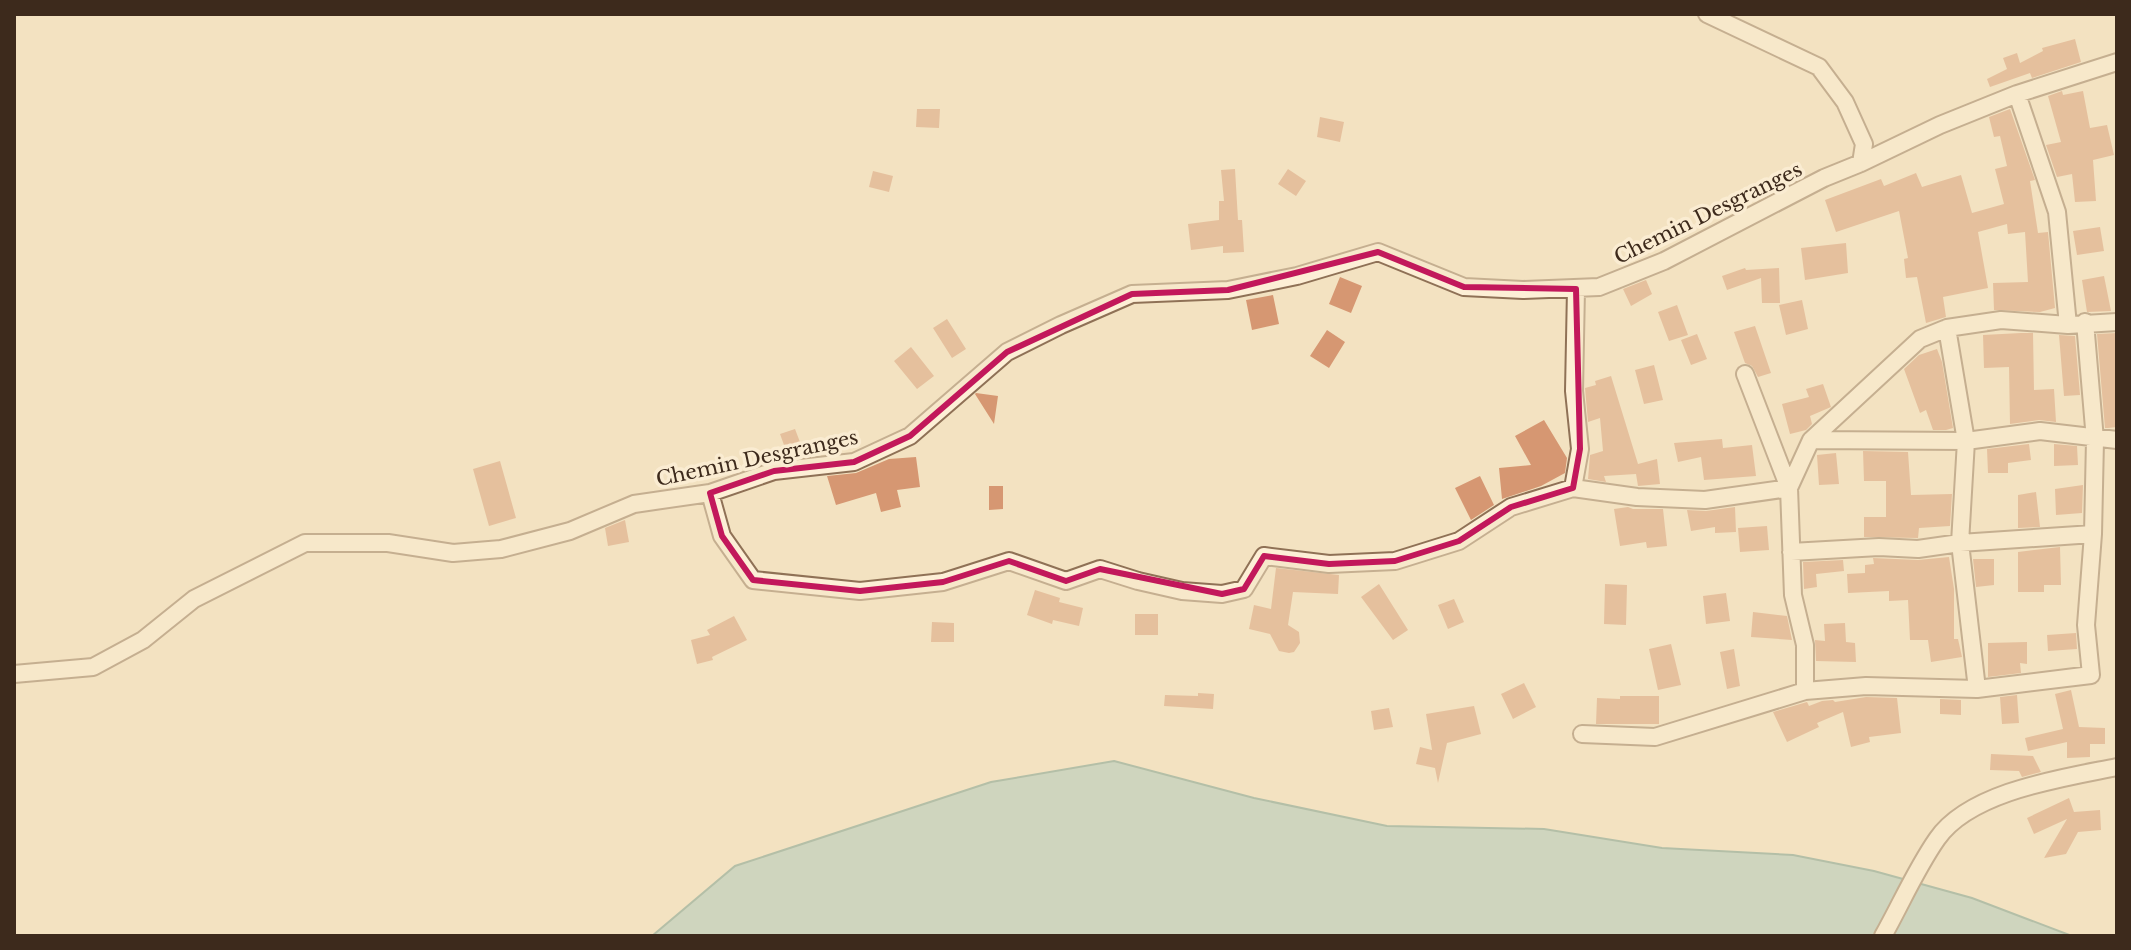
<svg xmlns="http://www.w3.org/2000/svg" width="2131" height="950" font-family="'Libre Baskerville',serif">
  <rect width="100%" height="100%" fill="#f3e2c1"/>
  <path fill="#a4c5ba" stroke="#699588" stroke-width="2" d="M1114,761L1254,798L1387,826L1544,829L1662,848L1793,855L1874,871L1972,898L2072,936H652L735,866L991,782Z"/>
  <path fill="#d69772" d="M2075,39L2081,62L2032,78L2030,73L1990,87L1987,79L2007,69L2003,58L2017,53L2020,63L2043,51L2042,48Z
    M2062,91L2063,95L2083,91L2090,128L2107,125L2114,155L2093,160L2096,201L2075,202L2072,174L2057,177L2046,145L2061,142L2048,96Z
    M917,109H940L939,128L916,127Z
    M2010,109L2035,180L2030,181L2038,233L2048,232L2055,308L2040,312L1994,310L1993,283L2028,282L2025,232L2008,234L2007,224L1978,232L1988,288L1943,297L1946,317L1926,323L1917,277L1906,278L1904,259L1908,258L1899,211L1836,232L1825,200L1881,179L1884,186L1916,173L1922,187L1961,175L1972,213L2004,204L1995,169L2007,166L2000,136L1994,137L1989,117Z
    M1320,117L1344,122L1340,142L1317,137Z
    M1235,169L1238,220H1242L1244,252L1223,253V246L1191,250L1188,224L1219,220V201H1224L1221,170Z
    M1288,169L1306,181L1296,196L1278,184Z
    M873,171L893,176L889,192L869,187Z
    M2100,227L2104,251L2077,255L2073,231Z
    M1846,243L1848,273L1805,280L1801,248Z
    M1745,268L1746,270L1779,268L1780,303H1762L1761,278L1727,290L1722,276Z
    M2104,276L2111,311L2087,312L2082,280Z
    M1340,277L1362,286L1351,313L1329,304Z
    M1646,280L1652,294L1631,306L1623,289Z
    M1273,295L1279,324L1252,330L1246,300Z
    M1802,300L1808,329L1786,335L1779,305Z
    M1677,305L1688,335L1669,341L1658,312Z
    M947,319L966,349L952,358L933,328Z
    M1755,326L1771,373L1758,377L1752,366L1745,363L1734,332Z
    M1327,330L1345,342L1329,368L1310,356Z
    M2021,333H2033L2034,390L2054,389L2056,422L2039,420L2010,424L2009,367L1984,368L1983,335Z
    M2117,333V427L2108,428H2105L2097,334Z
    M1697,334L1707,359L1691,365L1681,340Z
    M2059,335L2075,336L2080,395L2064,396Z
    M911,347L934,376L917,389L894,361Z
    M1937,349L1942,362L1953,428L1946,430H1933L1926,410L1920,413L1904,369L1919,355Z
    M1654,365L1663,400L1644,404L1635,370Z
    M1611,376L1638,464L1657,459L1660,484L1638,486L1636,474L1604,476L1606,482L1588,479L1590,455L1603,451L1600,418L1588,422L1585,388L1596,385L1595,381Z
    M1823,384L1831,407L1810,416L1812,424L1806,430L1790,434L1782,404L1809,397L1806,389Z
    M976,393L998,396L994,424L975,394Z
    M1544,420L1567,458L1565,473L1541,486L1502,499L1499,468L1531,465L1515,436Z
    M795,429L803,450L788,456L780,434Z
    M1722,439L1723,448L1752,445L1756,476L1704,480L1701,457L1678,462L1674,443Z
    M2029,444L2031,460L2008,463V473H1988L1987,449Z
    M2054,444L2077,446L2078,465L2054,466Z
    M1863,451L1908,452L1911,495L1952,494L1950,526L1919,528L1918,538L1864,537V517H1886V481H1864Z
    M1836,453L1839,484L1819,485L1817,455Z
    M916,457L920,487L897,490L901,507L881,512L876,493L836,505L827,476L856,473L889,459Z
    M500,461L516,518L489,526L473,469Z
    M1480,476L1494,505L1471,520L1455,488Z
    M2083,485L2082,513L2056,515L2055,489Z
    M989,486H1003V509L989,510Z
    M2036,492L2040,527L2018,528V495Z
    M1628,507L1633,509H1663L1667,546L1647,548L1646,542L1620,546L1614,509Z
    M1735,507L1736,532L1715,533V527L1691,531L1687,510L1706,511Z
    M625,520L629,542L608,546L605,528Z
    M1767,526L1769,550L1740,552L1738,528Z
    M2060,547L2061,585H2044V592H2018V552Z
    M1949,557L1954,589V639H1958L1962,657L1931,662L1928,640H1910L1908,600L1889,601V591L1848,593L1847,574L1865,573V565L1874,564L1873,558L1918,560Z
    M1973,559H1994V585L1976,587Z
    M1843,560L1844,571L1816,574L1817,587L1804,589L1803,562Z
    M1276,568L1339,575L1338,594L1293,592L1288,625L1299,632L1300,643L1294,652L1289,653L1279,651L1270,634L1249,629L1254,605L1271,609Z
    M1379,584L1408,630L1393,640L1361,597Z
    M1605,584L1627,585L1626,625L1604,624Z
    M1035,590L1060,598L1059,602L1083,608L1079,626L1053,620L1052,624L1027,615Z
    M1726,593L1730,621L1706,624L1703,596Z
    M1454,599L1464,622L1448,629L1438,605Z
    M1753,612L1787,616L1792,640L1751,637Z
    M1135,614H1158V635H1135Z
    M734,616L747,640L712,657L713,660L697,664L691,640L710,635L707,630Z
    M932,622L954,623V642H931Z
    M1845,623L1846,642L1855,643L1856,662L1816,661L1815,640L1825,641L1824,624Z
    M2076,633L2077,649L2048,651L2047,635Z
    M2027,642V664L2020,663L2021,673L1988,677V643Z
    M1671,644L1681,685L1658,690L1649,649Z
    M1734,649L1740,686L1727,689L1720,652Z
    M1524,683L1536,707L1513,719L1501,694Z
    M2071,690L2079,727L2105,728V744H2090V757L2067,758V742L2028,751L2025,738L2063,729L2055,694Z
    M1198,693L1214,694L1213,709L1164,706L1165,695L1198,696Z
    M2017,695L2019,723L2002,724L2000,697Z
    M1620,696H1659V724H1596L1597,698L1620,699Z
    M1866,697L1897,698L1901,733L1869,737L1870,742L1851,747L1843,712L1817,723L1819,727L1787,742L1773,712L1807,702L1809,706L1822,701L1833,700L1835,702Z
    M1940,699L1961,700V715L1940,714Z
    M1474,706L1481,734L1447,743L1438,783L1435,768L1416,764L1420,747L1432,750L1426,714Z
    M1389,708L1393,727L1374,730L1371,711Z
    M1991,754L2033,756L2041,772L2022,777L2019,771L1990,770Z
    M2069,798L2074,812L2100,810L2101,830L2078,832L2066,854L2044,858L2067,819L2034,834L2027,818Z"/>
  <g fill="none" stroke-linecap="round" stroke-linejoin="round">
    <g stroke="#8f7156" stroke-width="20">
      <path id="minor" d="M1707,14L1819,67L1845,102L1864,144L1861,163
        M2017,94L2057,212L2068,325
        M1576,289L1574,391L1580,449L1573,488L1637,497L1705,500L1789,488L1811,440L1920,339L1947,328L2001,320L2068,325L2117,322
        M1947,328L1966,441L1960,543L1977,689
        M1811,440L1966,441L2040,431L2117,440
        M710,493L722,536L753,580L860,591L943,582L1009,561L1066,581L1100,569L1138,581L1182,591L1222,594L1244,589L1264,556L1329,564L1395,561L1459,541L1511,507L1573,488
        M1791,552L1879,547L1918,549L1960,543L2093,534
        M14,674L93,667L143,640L194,599L305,543H388L453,553L501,549L570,531L634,504L710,493L774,471L854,462L910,436L1007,352L1061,325L1132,294L1228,290L1297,276L1378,252L1464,287L1523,290L1599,287L1664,261L1824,178L1861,163L1940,125L2017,94L2117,62
        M1805,691L1866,686L1977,689L2091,675L2086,625L2093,534L2095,440L2085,322
        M1582,734L1655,737L1805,691V645L1793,595L1789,488L1745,374
        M1883,936C1901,904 1916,869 1937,839C1970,791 2063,778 2117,767"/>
    </g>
    <use href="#minor" stroke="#fdefd6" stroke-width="16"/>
  </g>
  <path d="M0 0H2131V950H0ZM1378,252L1464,287L1576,289L1580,449L1573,488L1511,507L1459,541L1395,561L1329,564L1264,556L1244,589L1222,594L1100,569L1066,581L1009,561L943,582L860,591L753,580L722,536L710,493L774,471L854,462L910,436L1007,352L1132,294L1228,290Z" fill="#f3e2c1" fill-opacity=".55" fill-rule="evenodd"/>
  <path fill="none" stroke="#c2185b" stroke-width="6" stroke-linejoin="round" d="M1378,252L1464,287L1576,289L1580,449L1573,488L1511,507L1459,541L1395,561L1329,564L1264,556L1244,589L1222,594L1100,569L1066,581L1009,561L943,582L860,591L753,580L722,536L710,493L774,471L854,462L910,436L1007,352L1132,294L1228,290Z"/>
  <g text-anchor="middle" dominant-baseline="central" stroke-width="7" stroke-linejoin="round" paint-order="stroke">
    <g font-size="20" fill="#3d2a1c" stroke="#faecd2">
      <text transform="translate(1708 213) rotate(-26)">Chemin Desgranges</text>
      <text transform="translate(757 458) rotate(-12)">Chemin Desgranges</text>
    </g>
  </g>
  <rect width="2131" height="950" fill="none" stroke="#3d2a1c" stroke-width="32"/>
</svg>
